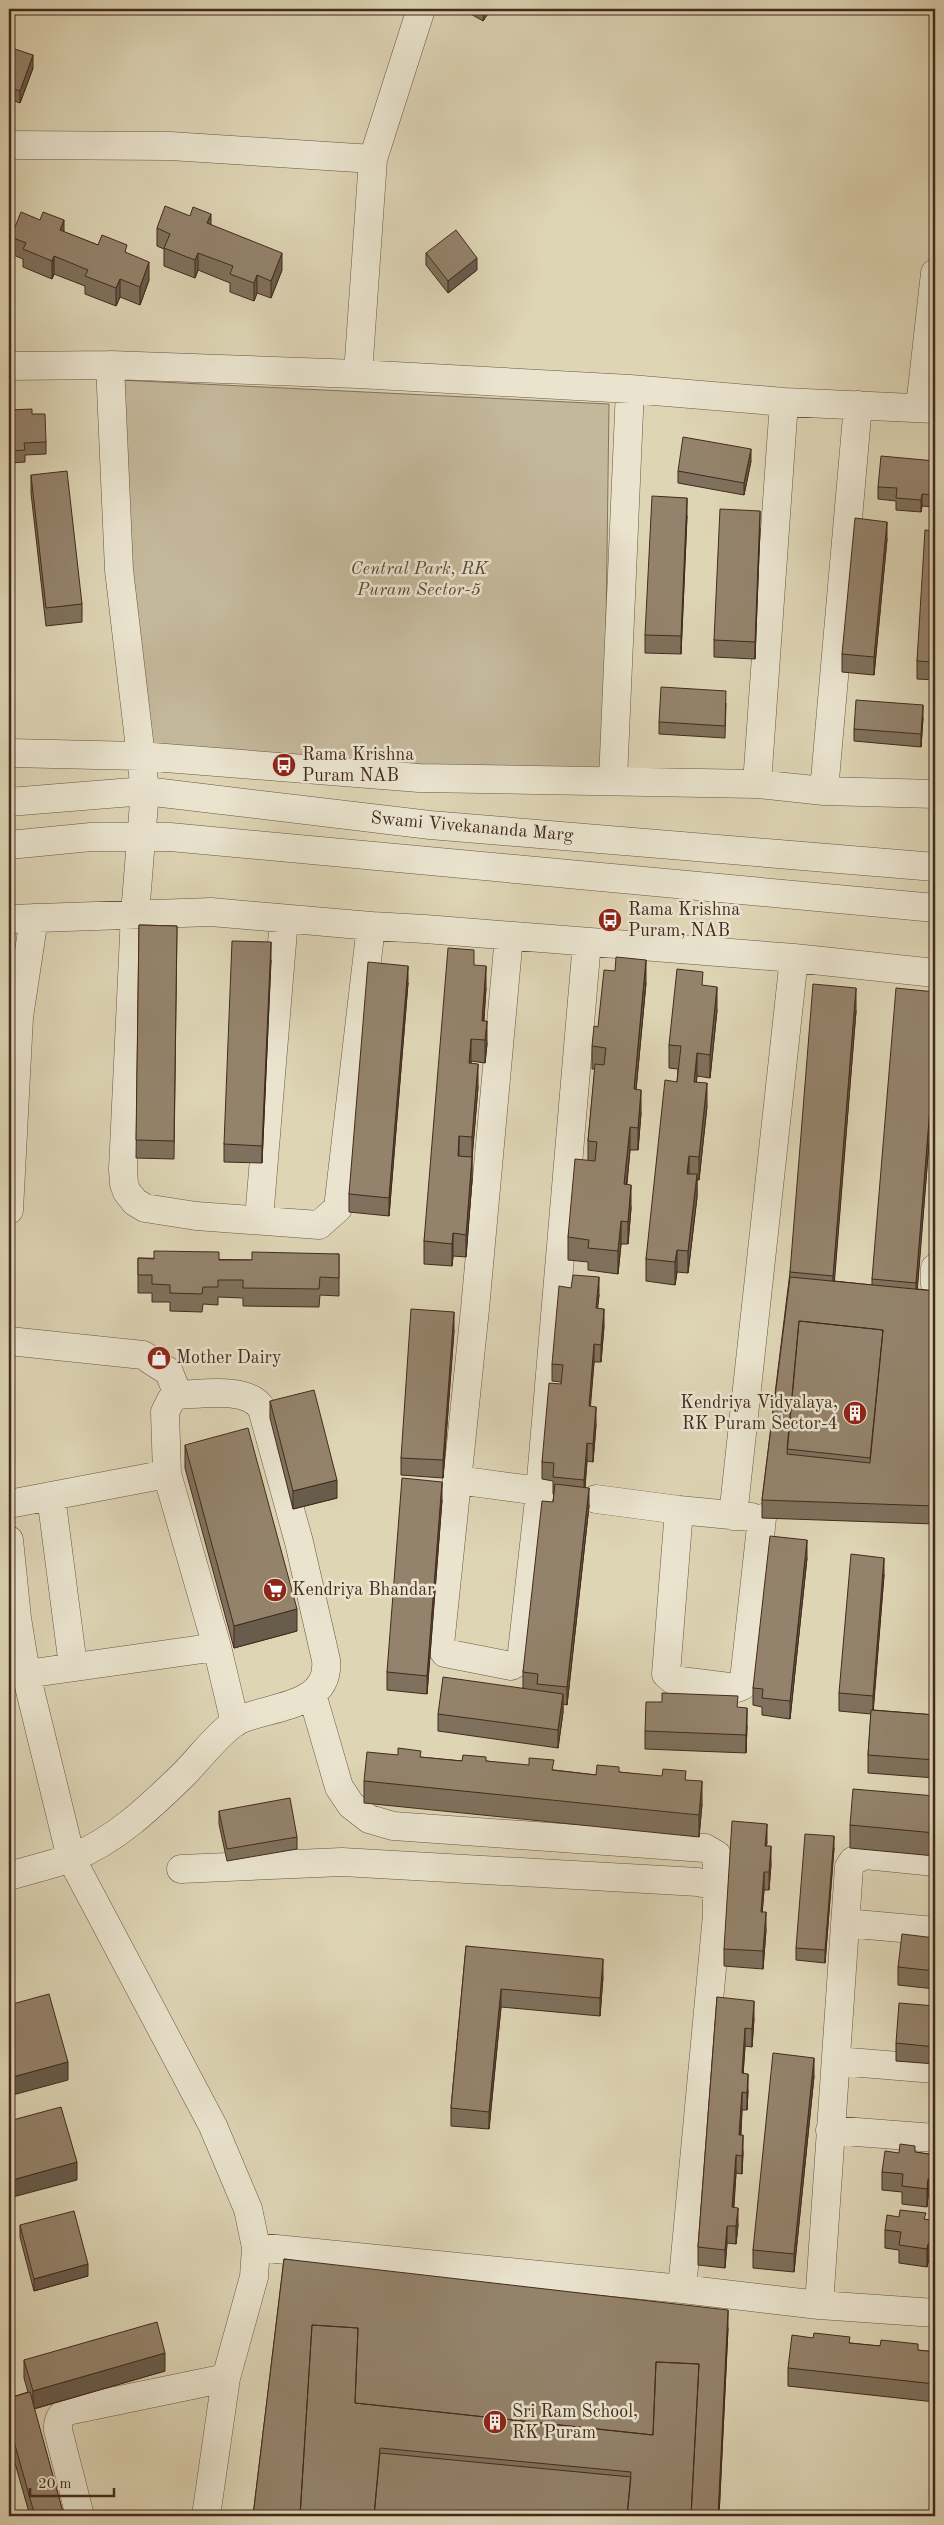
<svg xmlns="http://www.w3.org/2000/svg" width="944" height="2525" font-family="'Old Standard TT',serif">
  <rect width="100%" height="100%" fill="#ded5b5"/>
  <filter id="stains"><feTurbulence type="fractalNoise" baseFrequency=".004" numOctaves="4"/><feColorMatrix values="0 0 0 0 .2 0 0 0 0 .09 0 0 0 0 .02 0 0 0 .5 -.17"/></filter>
  <radialGradient id="worn" r=".72"><stop offset=".6" stop-color="#630" stop-opacity="0"/><stop offset="1" stop-color="#630" stop-opacity=".3"/></radialGradient>
  <path fill="#c4b89b" stroke="#84715c" d="M120,380L609,404L604,777L139,745Z"/>
  <g fill="none" stroke-linecap="round" stroke-linejoin="round">
    <g stroke="#6a5543" stroke-width="29">
      <path id="minor" d="M9,145L170,146L373,159
        M110,365L119,570L145,791L135,914L123,1169L124,1184L127,1192L135,1202L145,1208L196,1216L319,1225L338,1208L371,926
        M9,366L110,365L358,374L630,389L784,402L935,409
        M358,374L373,159L421,9
        M920,407L935,273
        M9,753L140,756L419,778L757,784L824,791L935,794
        M613,780L630,389
        M757,784L784,402
        M824,791L858,405
        M9,919L211,912L371,926L425,929L794,958L935,973
        M509,936L475,1309L440,1645L445,1653L511,1666L521,1661L540,1491L587,942
        M9,1210L19,1017L34,918
        M259,1219L284,919
        M935,1268V1284
        M9,1341L143,1355L169,1372L178,1395
        M457,1480L540,1491
        M51,1496L73,1666
        M596,1499L679,1510L751,1517
        M9,1504L167,1474
        M679,1510L666,1674L673,1680L737,1688L742,1686L744,1680L762,1518
        M733,1516L794,958
        M9,1540L17,1618L26,1674L71,1858L213,2126L248,2209L256,2247L254,2277L226,2378L206,2516
        M26,1674L217,1647
        M312,1694L339,1787L351,1805L369,1819L393,1826L705,1848L717,1855V1890
        M181,1869L342,1862L698,1882L710,1885L717,1890V1915L682,2289
        M9,1876C29,1870 51,1865 71,1858C115,1841 150,1807 183,1775C198,1760 217,1735 234,1723C259,1706 331,1711 326,1660L299,1542L262,1409C249,1386 202,1394 178,1395L171,1400L165,1412L167,1474L217,1647L235,1723
        M845,1923L935,1931
        M837,2061L935,2069
        M830,2130L935,2138
        M256,2247L682,2289L819,2305L935,2313
        M819,2305L849,1867L853,1861L865,1855L935,1862
        M80,2516L58,2430C57,2422 60,2415 67,2411L226,2378"/>
    </g>
    <g stroke="#6a5543" stroke-width="29">
      <path id="tertiary" d="M9,802L145,791L430,825L935,867
        M9,845L91,837H170L935,908"/>
    </g>
    <use href="#minor" stroke="#eae4cf" stroke-width="28"/>
    <use href="#tertiary" stroke="#eae4cf" stroke-width="28"/>
  </g>
  <path fill="#7f715d" stroke="#432a1d" d="M462,9H491L483,21Z
    M9,47L33,68L20,103L9,99Z
    M211,225L282,270L271,298L257,293L254,301L230,292V283L198,270L195,278L164,266V249L157,246V228Z
    M64,232L98,245L127,253L149,280L140,305L120,297L116,306L85,294V286L54,274L52,279L23,267V259L11,254V237Z
    M426,253L477,270L448,293L426,265Z
    M9,410L32,414L46,442V454L25,455V462L9,463Z
    M751,461L744,495L678,483V471Z
    M935,461V507L922,506L921,512L896,510V501L878,499V487Z
    M31,475L82,604V622L46,626L31,493Z
    M687,516L681,654L645,653V635Z
    M760,528L755,659L714,657V640Z
    M935,531V680L917,679V661Z
    M887,539L874,675L842,672V654Z
    M726,703L725,738L659,734V722Z
    M923,718L921,747L854,741V729Z
    M139,925L177,926L174,1159L136,1158Z
    M271,960L262,1163L224,1162V1144Z
    M474,965L486,988L484,1021L487,1044L485,1063L471,1061V1063L478,1087L472,1157V1180L466,1257L453,1256L452,1266L424,1264V1241Z
    M408,983L389,1216L349,1212V1194Z
    M646,983L636,1089L641,1113L638,1150H630L627,1184L631,1208L628,1244H621L618,1274L588,1270V1262L568,1260V1237L588,1161V1141L595,1069H592V1046Z
    M703,986L717,1010L710,1078L697,1076L696,1082L707,1106L699,1180H697V1197L688,1273L677,1272L675,1285L646,1281V1259L677,1082L678,1069L669,1068V1045Z
    M935,992V1068L917,1289L935,1291V1524L762,1518V1500L790,1272L856,1011L834,1281L872,1285V1279Z
    M339,1254V1296L320,1295L319,1307L243,1306V1298L218,1297V1305L203,1304L202,1312L170,1311V1302H152V1293H138V1258L252,1260Z
    M599,1295L597,1308L604,1326L601,1362H594L590,1406L596,1425L593,1462L587,1461L585,1488L589,1506L567,1705L563,1704V1712L558,1748L438,1731V1714L523,1688V1672L554,1495L553,1494V1481L542,1479V1462L561,1384V1382L552,1381V1364Z
    M454,1330L443,1478L401,1475V1458Z
    M270,1401L337,1498L293,1509L270,1418Z
    M185,1445L297,1631L234,1648L185,1468Z
    M442,1500L427,1694L387,1690V1672Z
    M807,1558L790,1719L762,1715V1707L753,1705V1688Z
    M884,1575L873,1710L935,1715V1778L868,1773V1755L871,1714L839,1711V1693Z
    M738,1708L747,1726L746,1753L645,1749V1731Z
    M398,1755L462,1761H486L554,1770L596,1775L619,1772L686,1780L702,1804L699,1837L364,1803V1781Z
    M935,1796V1856L850,1848V1825Z
    M219,1811L297,1837V1849L227,1861L219,1824Z
    M767,1842L766,1846L771,1864L769,1890H764L762,1912L766,1930L763,1969L724,1966V1949Z
    M834,1848L825,1963L796,1960V1948Z
    M935,1938V1989L898,1985V1967Z
    M466,1946L603,1977L600,2016L501,2007L489,2129L451,2126V2108Z
    M717,1997L754,2018L752,2047L745,2046L743,2073L748,2091L747,2110H742L741,2135L743,2153L742,2174L736,2173L734,2207L738,2225L736,2244L727,2243L725,2268L698,2265V2247Z
    M935,2006V2064L896,2061V2043Z
    M814,2076L794,2272L753,2268V2250Z
    M915,2152L935,2155V2197L928,2196L927,2207L902,2204V2192L882,2190V2172L899,2153Z
    M899,2217L935,2221V2263L928,2262L927,2267L899,2263V2250L885,2248V2230Z
    M20,2225L88,2276L34,2291L20,2237Z
    M284,2259L728,2328L719,2516H253Z
    M813,2338L850,2343L935,2352V2402L788,2386V2368Z
    M24,2360L165,2371L34,2409L64,2516H30L9,2442V2398L28,2392L24,2378Z"/>
  <path fill="#685c4c" stroke="#432a1d" d="M484,9H491L483,21Z
    M33,55V68L20,103V91Z
    M211,214V231L207,223Z
    M64,220V238L60,230Z
    M198,253V270L195,278V260Z
    M282,253V270L271,298V281Z
    M54,256V274L52,279V261Z
    M477,258V270L448,293V281Z
    M149,262V280L140,305V287Z
    M257,275V293L254,301V283Z
    M120,279V297L116,306V288Z
    M751,449V461L744,495V483Z
    M922,494V506L921,512V500Z
    M687,498V516L681,654V636Z
    M760,511V528L755,659V642Z
    M887,522V539L874,675V657Z
    M923,705V718L921,747V734Z
    M271,942V960L262,1163V1146Z
    M646,960V983L634,1112V1089Z
    M408,966V983L389,1216V1198Z
    M486,966V988L482,1040V1021Z
    M717,987V1010L710,1078V1055Z
    M856,988V1011L833,1299V1276Z
    M487,1021V1044L485,1063V1040Z
    M471,1039V1061L469,1086V1063Z
    M935,1045V1068L916,1306V1283Z
    M697,1053V1076L694,1105V1082Z
    M478,1064V1087L472,1159V1137Z
    M707,1083V1106L699,1180V1157Z
    M641,1090V1113L638,1150V1128Z
    M630,1127V1150L624,1207V1184Z
    M459,1136V1158L458,1156Z
    M689,1156V1179L687,1174Z
    M472,1157V1180L466,1257V1235Z
    M697,1174V1197L688,1273V1251Z
    M631,1185V1208L628,1244V1222Z
    M621,1221V1244L618,1274V1251Z
    M453,1233V1256L452,1266V1244Z
    M677,1250V1272L675,1285V1262Z
    M599,1277V1295L596,1326V1308Z
    M604,1309V1326L601,1362V1345Z
    M454,1312V1330L443,1478V1460Z
    M594,1344V1362L589,1424V1406Z
    M596,1407V1425L593,1462V1444Z
    M587,1443V1461L584,1497V1480Z
    M337,1480V1498L293,1509V1491Z
    M442,1482V1500L427,1694V1676Z
    M589,1488V1506L567,1705V1687Z
    M807,1540V1558L790,1719V1701Z
    M884,1558V1575L873,1714V1696Z
    M297,1609V1631L234,1648V1626Z
    M563,1694V1712L558,1748V1730Z
    M747,1708V1726L746,1753V1735Z
    M702,1781V1804L699,1837V1815Z
    M767,1824V1842L765,1863V1846Z
    M834,1836V1848L825,1963V1950Z
    M771,1846V1864L769,1890V1872Z
    M764,1872V1890L761,1930V1912Z
    M766,1912V1930L763,1969V1951Z
    M603,1959V1977L600,2016V1998Z
    M501,1989V2007L489,2129V2112Z
    M754,2001V2018L752,2047V2029Z
    M745,2028V2046L742,2091V2073Z
    M814,2058V2076L794,2272V2254Z
    M68,2062V2080L9,2096V2078Z
    M748,2074V2091L747,2110V2093Z
    M742,2092V2110L739,2153V2135Z
    M743,2135V2153L742,2174V2156Z
    M736,2155V2173L732,2225V2207Z
    M77,2162V2180L9,2198V2181Z
    M928,2179V2196L927,2207V2189Z
    M738,2208V2225L736,2244V2226Z
    M727,2226V2243L725,2268V2250Z
    M928,2244V2262L927,2267V2249Z
    M88,2264V2276L34,2291V2279Z
    M728,2310V2328L719,2516H718Z
    M165,2353V2371L33,2409V2391Z"/>
  <path fill="#94836c" stroke="#432a1d" fill-rule="evenodd" d="M9,47L33,55L20,91L9,87Z
    M165,206L190,216L193,207L211,214L207,223L282,253L271,281L257,275L254,283L230,274L233,266L198,253L195,260L164,248L170,234L157,228Z
    M21,212L40,220L43,212L64,220L60,230L98,245L102,235L127,245L125,252L149,262L140,287L120,279L116,288L85,276L88,270L54,256L52,261L23,249L26,243L11,237Z
    M456,230L477,258L448,281L426,253Z
    M32,409V414H45L46,442L24,443L25,450L9,451V410Z
    M683,437L751,449L744,483L678,471Z
    M881,456L935,461V495L922,494L921,500L896,498L897,488L878,487Z
    M67,471L82,604L46,608L31,475Z
    M652,496L687,498L681,636L645,635Z
    M720,509L760,511L755,642L714,640Z
    M855,518L887,522L874,657L842,654Z
    M925,530L935,531V662L917,661Z
    M661,687L726,691L725,726L659,722Z
    M856,700L923,705L921,734L854,729Z
    M139,925L177,926L174,1141L136,1140Z
    M232,941L271,942L262,1146L224,1144Z
    M448,948L474,950V965L486,966L482,1021H487L485,1040L471,1039L469,1063L478,1064L472,1137L459,1136L458,1156L472,1157L466,1235L453,1233L452,1244L424,1241Z
    M616,957L646,960L634,1089L641,1090L638,1128L630,1127L624,1184L631,1185L628,1222L621,1221L618,1251L588,1248L589,1240L568,1237L575,1159L595,1161L597,1142L588,1141L595,1064L604,1065L606,1048L592,1046L594,1026L598,1027L604,970L615,971Z
    M368,962L408,966L389,1198L349,1194Z
    M677,969L703,972L702,985L717,987L710,1055L697,1053L694,1082L707,1083L699,1157L689,1156L687,1174H697L688,1251L677,1250L675,1262L646,1259L665,1080L677,1082L681,1046L669,1045Z
    M813,984L856,988L833,1276L790,1272Z
    M896,988L935,992V1045L916,1283L872,1279Z
    M154,1251L219,1252V1260H252V1252L339,1254V1278L320,1277L319,1289L243,1288V1280H218V1287H203L202,1294L170,1293V1285L152,1284V1275H138V1258L154,1259Z
    M573,1275L599,1277L596,1308L604,1309L601,1345L594,1344L589,1406L596,1407L593,1444L587,1443L584,1480L553,1477L554,1463L542,1462L549,1383L561,1384L563,1365L552,1364L559,1286L571,1288Z
    M790,1277L935,1291V1506L762,1500ZM799,1321L883,1330L870,1463L787,1454Z
    M411,1309L454,1312L443,1460L401,1458Z
    M799,1321L883,1330L870,1458L787,1449Z
    M314,1390L337,1480L293,1491L270,1401Z
    M248,1428L297,1609L234,1626L185,1445Z
    M402,1478L442,1482L427,1676L387,1672Z
    M555,1484L589,1488L567,1687L537,1684L538,1674L523,1672L542,1501L553,1502Z
    M770,1536L807,1540L790,1701L762,1698L763,1689L753,1688Z
    M851,1554L884,1558L873,1696L839,1693Z
    M443,1677L563,1694L558,1730L438,1714Z
    M662,1693L738,1696L737,1707L747,1708L746,1735L645,1731L646,1702H662Z
    M871,1710L935,1715V1760L868,1755Z
    M398,1748L421,1751L420,1757L462,1761L463,1755L486,1757V1761L529,1765V1758L554,1760L552,1770L596,1775L597,1765L619,1767V1772L662,1776L663,1769L686,1771L685,1780L702,1781L699,1815L364,1781L367,1752L398,1755Z
    M853,1789L935,1796V1833L850,1825Z
    M290,1798L297,1837L227,1849L219,1811Z
    M732,1821L767,1824L765,1846H771L769,1872H764L761,1912H766L763,1951L724,1949Z
    M805,1834L834,1836L825,1950L796,1948Z
    M902,1934L935,1938V1971L898,1967Z
    M466,1946L603,1959L600,1998L501,1989L489,2112L451,2108Z
    M49,1994L68,2062L9,2078V2005Z
    M717,1997L754,2001L752,2029L745,2028L742,2073L748,2074L747,2093L742,2092L739,2135H743L742,2156L736,2155L732,2207L738,2208L736,2226H727L725,2250L698,2247Z
    M899,2003L935,2006V2047L896,2043Z
    M773,2053L814,2058L794,2254L753,2250Z
    M61,2107L77,2162L9,2181V2121Z
    M900,2144L915,2146V2152L935,2155V2180L928,2179L927,2189L902,2186L903,2174L882,2172L885,2151L899,2153Z
    M900,2210L926,2213L924,2219L935,2221V2245L928,2244L927,2249L899,2245L901,2232L885,2230L887,2215L899,2217Z
    M74,2211L88,2264L34,2279L20,2225Z
    M284,2259L728,2310L718,2516H691L699,2364L656,2362L653,2435L355,2403L358,2328L312,2325L300,2516H253Z
    M157,2322L165,2353L33,2391L24,2360Z
    M312,2325L358,2328L355,2403L653,2435L656,2362L699,2364L691,2516H627L631,2472L380,2448L374,2516H300Z
    M814,2333L850,2337L849,2343L880,2346L881,2340L918,2344V2350L935,2352V2384L788,2368L792,2335L813,2338Z
    M30,2392L64,2516H35L9,2424V2398Z
    M380,2453L631,2477L627,2516H374Z"/>
  <defs>
    <g id="bus-disc" transform="scale(1.25)"><circle r="9.5" fill="#8f2418" stroke="#eae4cf"/><path d="M-5-6H5V4H4V6H2V4H-2V6H-4V4H-5ZM-3.5-4V0h7V-4ZM-3.5 1.2v1.5H-2V1.2ZM2 1.2v1.5H3.5V1.2Z" fill="#fff"/></g>
    <g id="shop-disc" transform="scale(1.25)"><circle r="9.5" fill="#8f2418" stroke="#eae4cf"/><path d="M-5-2.5h2.3a2.7 3.5 0 0 1 5.4 0H5L5.5 6h-11ZM-1.5-2.5h3a1.5 2.3 0 0 0-3 0Z" fill="#fff"/></g>
    <g id="building-disc" transform="scale(1.25)"><circle r="9.5" fill="#8f2418" stroke="#eae4cf"/><path d="M-4-6H4V6H1V3H-1V6H-4ZM-2.5-4.3h1.7v1.8h-1.7ZM.8-4.3h1.7v1.8H.8ZM-2.5-1h1.7V.8h-1.7ZM.8-1h1.7V.8H.8Z" fill="#fff"/></g>
    <g id="supermarket-disc" transform="scale(1.25)"><circle r="9.5" fill="#8f2418" stroke="#eae4cf"/><path d="M-6-5.5h2.5l.6 2H6L4.5 2H-2.5L-4.4-4H-6ZM-1.5 3.2a1.3 1.3 0 1 0 .1 0ZM3 3.2a1.3 1.3 0 1 0 .1 0Z" fill="#fff"/></g>
  </defs>
  <g fill-rule="evenodd">
    <use href="#bus-disc" x="284" y="765"/>
    <use href="#bus-disc" x="610" y="920"/>
    <use href="#shop-disc" x="159" y="1358"/>
    <use href="#building-disc" x="855" y="1413"/>
    <use href="#supermarket-disc" x="275" y="1590"/>
    <use href="#building-disc" x="495" y="2422"/>
  </g>
  <g text-anchor="middle" dominant-baseline="central" stroke-width="5" stroke-linejoin="round" paint-order="stroke">
    <g font-size="18" font-style="italic" fill="#5d4636" stroke="#eae4cf">
      <text x="419" y="569">Central Park, RK<tspan x="419" dy="21">Puram Sector-5</tspan></text>
    </g>
    <g font-size="18" fill="#432a1d" stroke="#eae4cf" text-anchor="start">
      <text x="302" y="755">Rama Krishna<tspan x="302" dy="21">Puram NAB</tspan></text>
      <text x="628" y="910">Rama Krishna<tspan x="628" dy="21">Puram, NAB</tspan></text>
      <text x="176" y="1358">Mother Dairy</text>
      <text x="838" y="1403" text-anchor="end">Kendriya Vidyalaya,<tspan x="838" dy="21">RK Puram Sector-4</tspan></text>
      <text x="292" y="1590">Kendriya Bhandar</text>
      <text x="512" y="2412">Sri Ram School,<tspan x="512" dy="21">RK Puram</tspan></text>
    </g>
    <g font-size="18" fill="#432a1d" stroke="#eae4cf">
      <text transform="translate(472 827) rotate(5)">Swami Vivekananda Marg</text>
    </g>
  </g>
  <rect width="944" height="2525" fill="none" stroke="#ded5b5" stroke-width="30"/>
  <rect x="10" y="10" width="924" height="2505" fill="none" stroke="#432a1d" stroke-width="2.5"/>
  <rect x="15" y="15" width="914" height="2495" fill="none" stroke="#432a1d"/>
  <path d="M30 2488v8h84v-8" fill="none" stroke="#432a1d" stroke-width="2.5"/>
  <text x="38" y="2488" font-size="15" fill="#432a1d" stroke="#eae4cf" stroke-width="4" paint-order="stroke">20 m</text>
  <rect width="100%" height="100%" filter="url(#stains)"/>
  <rect width="100%" height="100%" fill="url(#worn)"/>
</svg>
